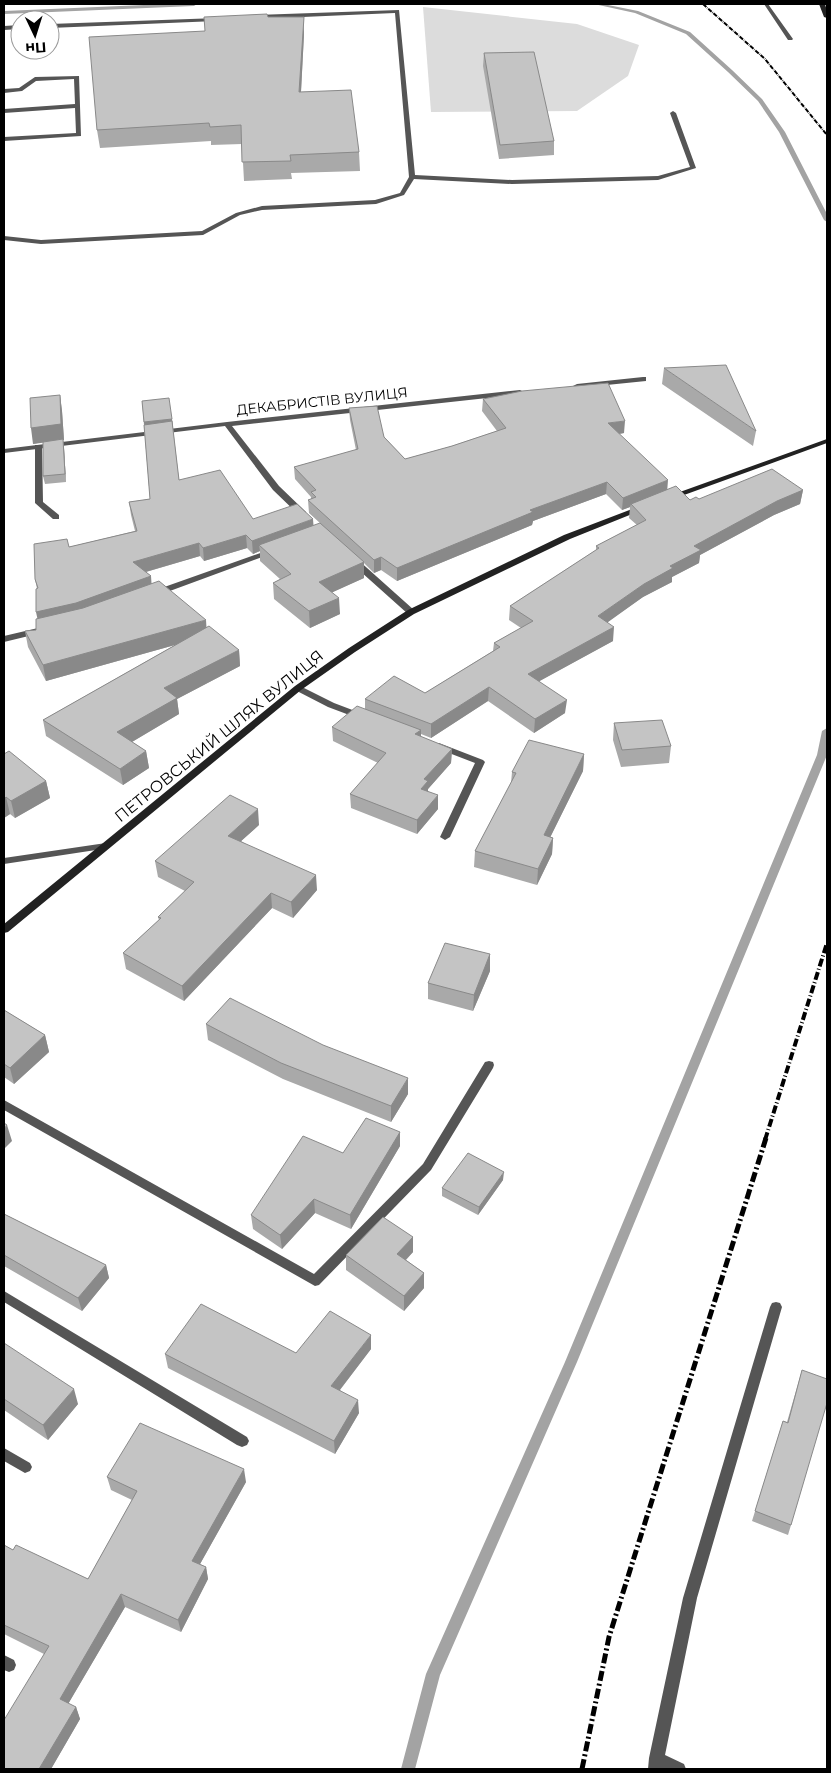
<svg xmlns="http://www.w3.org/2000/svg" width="831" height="1773" font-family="Montserrat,sans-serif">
  <rect width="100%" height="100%" fill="#fff"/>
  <path fill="#dcdcdc" d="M423,7L577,24L639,45L628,76L577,111L431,112Z"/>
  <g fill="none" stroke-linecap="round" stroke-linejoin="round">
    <path fill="#a3a3a3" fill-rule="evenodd" d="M167,4H197L194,6L4,14V11Z
      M594,4H603L638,11L690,32L732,70L762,99L785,132L827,214V222L824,220L779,132L758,101L728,72L686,34L635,13Z
      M827,728V755L577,1362L440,1675L415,1769H401L426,1674L565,1362L817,755L822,731Z"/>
    <path fill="#555" fill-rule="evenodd" d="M764,4H768L793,39L792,40H788Z
      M79,76L81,136L4,141V137L76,133L75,108L4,113V109L75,104L74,79L36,81L22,91L4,93V89L19,88L35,77Z
      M35,445H38L42,447L43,502L59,515V519H53L35,503Z
      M298,685L334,703L363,714L365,716L360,719L328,707L295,690L294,688Z
      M439,743L483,760L485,762L450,837L445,840L440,837L475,763L436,748L434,746Z
      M489,1061L493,1062L494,1065L493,1068L431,1170L319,1285L315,1286L4,1110V1100L314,1274L423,1164L485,1062Z
      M4,1291L247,1437L249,1441L247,1445L242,1447L237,1445L4,1302Z
      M776,1302L780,1303L782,1307L697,1598L665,1755L684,1764L686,1769H648L649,1758L683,1598L770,1307L772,1303Z
      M4,1448L30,1463L32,1467L30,1471L25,1473L4,1461Z
      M4,1655L14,1660L16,1665L14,1670L9,1672L4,1670Z"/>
    <path fill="#555" fill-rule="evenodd" d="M399,10L415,175L512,180L658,176L690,167L670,113L673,111L676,113L696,168L658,180L512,184L414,179L404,195L376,204L262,210L240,215L203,235L41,244L4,240V236L41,240L202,231L236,213L262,206L375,200L400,193L409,177L395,13L256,19L253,17L256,15Z
      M218,18L219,19L216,21L50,28V24Z
      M20,25V29L4,30V26Z
      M643,377H646V381L577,388L573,386L577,384Z
      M520,390L524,392L523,394L232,426L279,486L306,512V516H300L273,490L225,426L4,453V449L227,422Z
      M269,550H272L276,552L159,595H153L152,593L153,591Z
      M351,559H357L414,610V614H408L351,563Z
      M38,628L41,629L42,631L41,633L4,642V636Z
      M106,843L111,846L109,848L4,864V858Z"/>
    <path fill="#222" fill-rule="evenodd" d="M819,4H825L827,11V18L824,17Z
      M827,439V443L673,499H670L666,497Z
      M640,506H643L647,508L570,539L414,614L355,652L301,690L8,932L4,933V924L295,686L349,648L408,610L564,535Z"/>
    <path stroke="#000" stroke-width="2" stroke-dasharray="4.5 1 0.5 1" stroke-linecap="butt" d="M703,4L765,59L827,135"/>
    <path stroke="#000" stroke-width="4" stroke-dasharray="8 2.5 1 2.5" stroke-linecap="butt" d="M765,1140L827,943"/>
    <path stroke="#000" stroke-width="5" stroke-dasharray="10 3 2 3" stroke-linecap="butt" d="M582,1769L609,1637L766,1138"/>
  </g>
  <path fill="#a9a9a9" d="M268,17L304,34L301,92L359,152L360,171L291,173L292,179L244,181L242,144L211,145V141L100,148L97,130L205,31Z
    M484,53L554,141V155L499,159L483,66Z
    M664,368L756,431L753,446L662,384Z
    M60,395L62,411L64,440H63L64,448L66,482L45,484L43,476V442L33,444Z
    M483,399L624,433L619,434L667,490L690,500L803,490L800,504L774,515L700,555L699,563L672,577V582L643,597L607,622L613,641L539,681L565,713L534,733L488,701L431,738L421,734V737L452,749L451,763L428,789V791L438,809L417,834L351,808L350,794L378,763L333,741L332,727L365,709V699L425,693L493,651L494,643L521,628L509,620L510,606L596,550V546L637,525L629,518L630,507L622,510L606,494L533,521L532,525L397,581L381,570L374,573L364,563V578L332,592L340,614L310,628L274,599L273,583L280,579L260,561V551L253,554L247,548L204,561L200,556L146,572L151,576V583L206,627L239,650L240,666L177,699L179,714L132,742L146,751L149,768L123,785L46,736L43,720L175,645L46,681L28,647L25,631L36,630L38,619L37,589L35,579L69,547L135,531L131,515L129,502L150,499L142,401L172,419L179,480L253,519L313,526L321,524L309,513L308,500L311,499V497L295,479L294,467L356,450L350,420L349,408L384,437L405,459L452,446L497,431L482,411Z
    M614,723L671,746L669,763L621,767L613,740Z
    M4,754L46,781L50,798L15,818L10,814L4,818Z
    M584,754L583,771L550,837L553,838L552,854L537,885L474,867L475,851L511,783L512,772Z
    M259,825L241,841L317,890L293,918L272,908L184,1001L126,969L123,953L159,920L158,917L185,891L158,877L155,861Z
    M490,954V971L473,1011L428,999V983Z
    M4,1010L45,1035L49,1052L14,1084L4,1077Z
    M206,1024L408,1094L391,1122L283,1079L208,1040Z
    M400,1132V1146L351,1229L315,1213L282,1249L253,1229L251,1215L343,1153Z
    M503,1180L478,1215L442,1196V1188Z
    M4,1214L106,1265L109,1278L82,1311L4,1266Z
    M413,1237V1252L406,1260L424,1273V1288L404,1311L346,1270V1255Z
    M4,1343L78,1404L48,1440L4,1410Z
    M371,1349L340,1390L359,1413L335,1454L168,1368L165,1354L296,1353Z
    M802,1370L791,1525L788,1535L752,1521L783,1421L787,1422Z
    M107,1477L246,1482L200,1564L206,1567L208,1579L181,1632L125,1607L68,1704L76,1707L80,1719L51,1769H4L44,1654L4,1634V1545L13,1550L88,1579L132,1500L111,1490Z"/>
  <path fill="#898989" d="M304,17V34L300,110L299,92Z
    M60,395L62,411L64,440H63L64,448L66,482L65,474L63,440L33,444L31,428Z
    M172,419L173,427L145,430L144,422Z
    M625,421L624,433L607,436L608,423Z
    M668,480L667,493L631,504L630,507L622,510L623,498Z
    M607,482L606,494L533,521L532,525L397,581V568L530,510Z
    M803,490L800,504L774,515L700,555L699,563L672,577V582L643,597L597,630L598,616L670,566L694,546L777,501Z
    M313,519L314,532L259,545L260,551L253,554L252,541Z
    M246,535L247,548L204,561L203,548Z
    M199,543L200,556L135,575L133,562Z
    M381,557V570L374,573V560Z
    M364,562V578L320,598L319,582Z
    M151,576L152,590L39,626L36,612Z
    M339,598L340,614L310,628L309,611Z
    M206,620L207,636L46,681L43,665Z
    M614,627L613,641L527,688L528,674Z
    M239,650L240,666L177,699L179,714L120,749L117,732L164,688Z
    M489,687L488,701L431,738V724Z
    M567,700L565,713L534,733L535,719Z
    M421,730V744L415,734Z
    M452,749L451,763L428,789V795L421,789L424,779Z
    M146,751L149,768L123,785L120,769Z
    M584,754L583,771L543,852L544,835Z
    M46,781L50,798L15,818L11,801Z
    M438,795V809L417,834V820Z
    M6,797L10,814L4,818V799Z
    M258,809L259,825L230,851L228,836Z
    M553,838L552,854L537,885L538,869Z
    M316,875L317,890L293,918L291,902Z
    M271,893L272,908L184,1001L182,986Z
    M490,954V971L473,1011L474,995Z
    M45,1035L49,1052L14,1084L10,1068Z
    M408,1078V1094L391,1122V1106Z
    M7,1125L12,1141L4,1149V1129Z
    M400,1132V1146L351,1229L350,1215Z
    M504,1172L503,1180L478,1215L479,1207Z
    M314,1199L315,1213L282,1249L280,1235Z
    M413,1237V1252L397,1269V1254Z
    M106,1265L109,1278L82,1311L78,1298Z
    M424,1273V1288L404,1311V1296Z
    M371,1335V1349L332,1400L331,1386Z
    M74,1389L78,1404L48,1440L43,1425Z
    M358,1400L359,1413L335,1454L334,1441Z
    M244,1469L246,1482L195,1573L192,1561Z
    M206,1567L208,1579L181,1632L178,1620Z
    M121,1594L125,1607L64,1711L60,1699Z
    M76,1707L80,1719L51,1769H39Z"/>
  <path fill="#c4c4c4" stroke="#898989" d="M267,14L268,17H304L299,92L351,90L359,152L290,155L291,161L242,162L241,125L210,127L209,123L97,130L89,37L205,31L204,17Z
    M534,52L554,141L500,145L484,53Z
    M726,365L756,431L664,368Z
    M608,383L625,421L608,423L668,480L623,498L607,482L530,510L533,512L397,568L381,557L374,560L308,500L316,497L311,492L316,490L294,467L358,449L349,408L377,406L384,437L405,459L452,446L506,428L483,399L522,391Z
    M60,395L61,424L31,428L30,398Z
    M169,398L172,419L144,422L142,401Z
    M172,421L179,480L220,470L253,519L297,504L313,519L252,541L246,535L203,548L199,543L133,562L151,576L76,603L36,612V589L38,588L35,579L34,544L67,539L69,547L137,531L129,502L150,499L144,425Z
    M63,439L65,474L43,476V442Z
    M772,469L803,490L777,501L694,546L701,550L670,566L673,568L644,584L598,616L614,627L528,674L567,700L535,719L489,687L431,724L365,699L394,676L425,693L500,647L494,643L533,621L510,606L599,548L596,546L646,520L631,504L676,486L690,500L696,497L699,499Z
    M320,523L364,562L319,582L339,598L309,611L273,583L291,574L259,545Z
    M159,581L206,620L43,665L25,631L36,630V619L83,608Z
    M209,626L239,650L164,688L177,698L117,732L146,751L120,769L43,720Z
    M357,706L421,730L415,734L452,749L424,779L428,781L421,789L438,795L417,820L350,794L386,753L332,727Z
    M662,720L671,746L622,750L614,723Z
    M529,740L584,754L544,835L553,838L538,869L475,851L516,773L512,772Z
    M9,751L46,781L11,801L6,797L4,799V754Z
    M230,795L258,809L228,836L316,875L291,902L271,893L182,986L123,953L161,918L158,917L194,882L155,861Z
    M445,943L490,954L474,995L428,983Z
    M230,998L323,1045L408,1078L391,1106L281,1063L206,1024Z
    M4,1010L45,1035L10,1068L4,1064Z
    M366,1118L400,1132L350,1215L314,1199L280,1235L251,1215L303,1136L343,1153Z
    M4,1123L7,1125L4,1129Z
    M468,1153L504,1172L479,1207L442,1188Z
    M4,1214L106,1265L78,1298L4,1255Z
    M383,1217L413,1237L397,1254L424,1273L404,1296L346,1255Z
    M201,1304L296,1353L330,1311L371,1335L331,1386L358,1400L334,1441L165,1354Z
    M4,1343L74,1389L43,1425L4,1399Z
    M802,1370L827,1379V1403L791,1525L755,1511L783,1421L788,1423Z
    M140,1423L244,1469L192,1561L206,1567L178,1620L121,1594L60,1699L76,1707L39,1769H4V1720L49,1646L4,1625V1545L13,1550L16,1545L88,1579L137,1491L107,1477Z"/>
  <g text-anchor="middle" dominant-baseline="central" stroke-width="5" stroke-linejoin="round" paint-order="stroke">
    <g font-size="14" fill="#000" stroke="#fff">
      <text transform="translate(322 401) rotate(-6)">ДЕКАБРИСТІВ ВУЛИЦЯ</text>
    </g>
    <g font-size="16" fill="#000" stroke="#fff">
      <text transform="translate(219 736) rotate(-39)">ПЕТРОВСЬКИЙ ШЛЯХ ВУЛИЦЯ</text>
    </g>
  </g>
  <rect width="831" height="1773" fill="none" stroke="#000000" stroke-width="10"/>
  <g transform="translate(35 35) rotate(176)"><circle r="24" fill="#ffffff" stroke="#999999"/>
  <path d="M0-4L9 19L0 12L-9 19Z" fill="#000000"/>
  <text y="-8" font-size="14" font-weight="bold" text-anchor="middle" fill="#000000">Пн</text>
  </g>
</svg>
